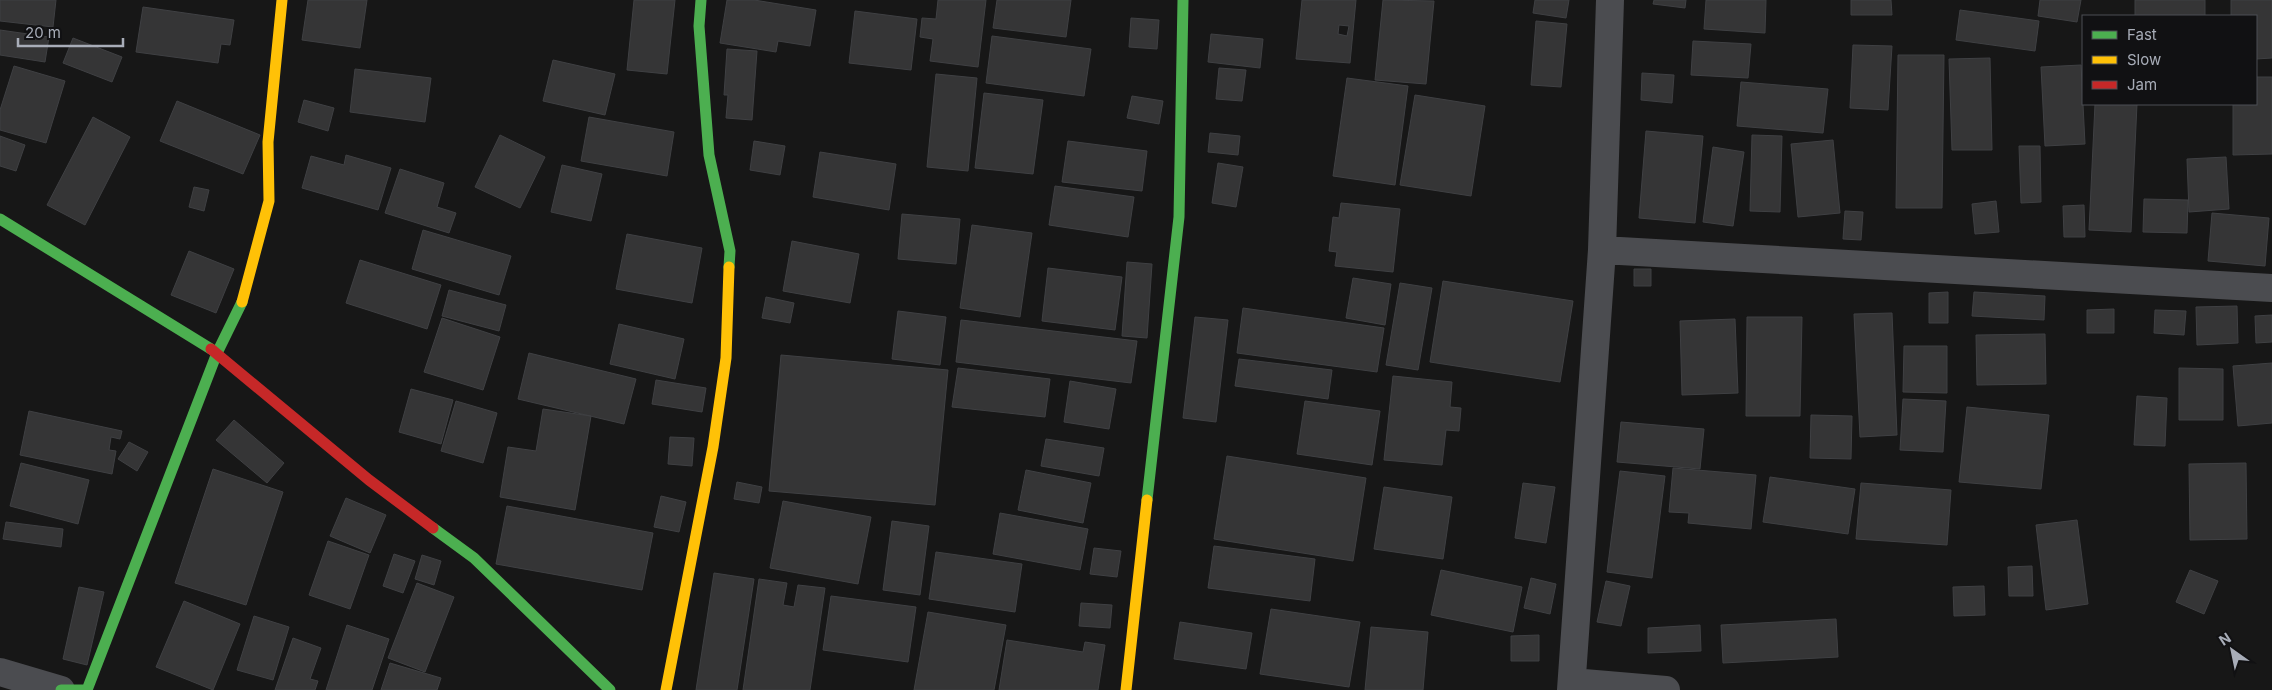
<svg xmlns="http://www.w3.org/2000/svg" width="2272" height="690" font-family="Inter,sans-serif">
  <rect width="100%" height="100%" fill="#171717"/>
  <path fill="#353536" stroke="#3f4043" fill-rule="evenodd" d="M0,0H56L53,27L0,21Z
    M308,0H367L360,48L302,40Z
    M634,0H675L667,74L627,70Z
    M727,0H754L816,10L810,46L778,41L776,52L720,43Z
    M938,0H986L978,67L930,61L933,39L920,37L922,18L936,19Z
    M997,0H1071L1066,37L993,28Z
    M1302,0H1356L1350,63L1296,59ZM1339,25L1349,26L1347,36L1338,34Z
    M1383,0L1434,1L1426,84L1375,80Z
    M1535,0H1569L1566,18L1533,13Z
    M1654,0H1686L1685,8L1653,4Z
    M1706,0H1766L1765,33L1704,29Z
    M1851,0H1891L1892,15H1851Z
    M2040,0H2081L2077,22L2038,16Z
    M2135,0H2205V16H2135Z
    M2231,0H2272V58L2256,59V16H2231Z
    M143,7L234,20L230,45L221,44L218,63L136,52Z
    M1960,10L2039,21L2035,51L1956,40Z
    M855,11L917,19L911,70L849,63Z
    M1131,18L1159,20L1157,49L1129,47Z
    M1536,21L1567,24L1561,87L1531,85Z
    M0,30L49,37L45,62L0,55Z
    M1211,34L1263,39L1260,68L1208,62Z
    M992,36L1091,49L1084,96L986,83Z
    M73,38L122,57L112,82L63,63Z
    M1693,41L1751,44L1748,78L1691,75Z
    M1853,45L1892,46L1888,110L1850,108Z
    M727,49L757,51L752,120L726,118L728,95H724Z
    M1898,55H1944L1942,208H1896Z
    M1990,58L1992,150H1952L1949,59Z
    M553,60L615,74L605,115L543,101Z
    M2081,65L2085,144L2045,146L2041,67Z
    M14,66L65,81L46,143L0,130V110Z
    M1219,68L1246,70L1242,101L1216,99Z
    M355,69L431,78L425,122L350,112Z
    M1642,73L1674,75L1672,103L1641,100Z
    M936,74L977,78L968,171L927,167Z
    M2256,77H2272V154L2233,155V104H2256Z
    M1347,78L1408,86L1395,185L1333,176Z
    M1741,82L1828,89L1823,133L1737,126Z
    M984,93L1043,100L1033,174L975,168Z
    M1415,95L1485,106L1471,196L1400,185Z
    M1132,96L1163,101L1159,124L1127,118Z
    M304,100L334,108L328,131L298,122Z
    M177,101L260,135L243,174L160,141Z
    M2095,104H2137L2131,232L2089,230Z
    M93,117L130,137L85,225L47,205Z
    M589,117L674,132L667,176L581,161Z
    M1646,131L1703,136L1695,223L1639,218Z
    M1210,133L1240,136L1238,155L1208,152Z
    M500,135L545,157L520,208L475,187Z
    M1752,135L1782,136L1780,212L1750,211Z
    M0,136L25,145L16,171L0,166Z
    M1833,140L1840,213L1798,217L1791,144Z
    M754,141L785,146L780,175L750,170Z
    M1068,141L1147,151L1142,191L1062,182Z
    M2019,146H2040L2041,202L2021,203Z
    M1713,147L1744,152L1733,226L1703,222Z
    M820,152L896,164L889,210L813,197Z
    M346,155L391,168L378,210L302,188L311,156L344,165Z
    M2226,157L2229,209L2189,212L2187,159Z
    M1218,163L1243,167L1236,207L1212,203Z
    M562,165L602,174L591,221L551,212Z
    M400,169L444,183L437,207L456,213L449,233L385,213Z
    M1055,186L1134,197L1128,237L1049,225Z
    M194,187L209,190L204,211L189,207Z
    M2144,199L2188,200L2187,233L2143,232Z
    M1996,201L1999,232L1975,234L1972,204Z
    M1341,203L1400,209L1393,272L1335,266L1337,252L1329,251L1333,217L1339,218Z
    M2084,205L2085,237H2064L2063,206Z
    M1845,211L1863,212L1861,240L1843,239Z
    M2212,213L2269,218L2265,266L2208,261Z
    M902,214L960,219L956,264L898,259Z
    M972,225L1032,233L1020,317L960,308Z
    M423,230L511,256L499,295L412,269Z
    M627,234L702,248L692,303L616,289Z
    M792,241L859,254L850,303L783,291Z
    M189,251L234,269L216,313L171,295Z
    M360,260L441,285L427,329L346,303Z
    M1127,262L1152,264L1147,338L1122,336Z
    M1048,268L1122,277L1115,330L1042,321Z
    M1634,269H1651V286H1634Z
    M1353,278L1391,284L1385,325L1346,318Z
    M1443,281L1573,301L1560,382L1430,362Z
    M1400,283L1432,288L1418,370L1386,365Z
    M449,290L506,305L499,331L442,316Z
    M1948,292V323H1929V293Z
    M1974,292L2045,296L2044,320L1972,316Z
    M766,297L794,303L790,323L762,318Z
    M2237,306L2238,343L2197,345L2196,307Z
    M1243,308L1384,328L1377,372L1237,353Z
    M2114,309V333H2087V310Z
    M2155,310L2186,311L2184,335L2154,333Z
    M898,311L946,317L940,365L892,359Z
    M1892,313L1897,435L1860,437L1854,314Z
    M2272,315V342L2256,343L2255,316Z
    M1195,317L1228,320L1216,422L1183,418Z
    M1747,317H1802L1800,416H1746Z
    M442,318L500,337L483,390L424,372Z
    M1735,319L1738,393L1682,395L1680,321Z
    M961,320L1137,341L1131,383L956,362Z
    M619,324L684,339L675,379L610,364Z
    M2045,334L2046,384L1977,385L1976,335Z
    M1904,346H1947V393L1903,392Z
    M529,353L636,379L624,424L518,399Z
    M781,355L948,370L935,505L769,491Z
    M1239,359L1332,370L1328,399L1235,386Z
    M2272,363V423L2238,426L2233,366Z
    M958,368L1050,379L1045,417L952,407Z
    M2179,368L2223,369V420H2179Z
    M1393,376L1452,382L1450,407L1461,408L1459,431L1446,430L1442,465L1384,460Z
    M656,380L706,388L702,412L652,404Z
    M1070,381L1116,389L1109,429L1064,422Z
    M411,389L453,400L441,444L399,432Z
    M2137,396L2167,398L2165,446L2134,445Z
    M1903,399L1946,401L1943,452L1900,450Z
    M456,401L497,413L483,463L441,451Z
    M1305,401L1380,411L1372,465L1297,454Z
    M1967,407L2049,415L2041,489L1959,482Z
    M543,409L591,416L575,510L500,497L508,447L536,451Z
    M29,411L122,431L120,439L111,437L109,450L116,451L112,474L20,455Z
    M1811,415L1852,416L1851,459L1810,458Z
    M234,420L284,463L267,483L216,440Z
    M1621,422L1704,429L1700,469L1617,462Z
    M670,437L694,438L692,466L668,464Z
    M1046,439L1104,448L1099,476L1041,466Z
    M129,442L148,452L137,471L118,459Z
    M1227,456L1366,478L1353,561L1214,539Z
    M21,463L89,480L78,524L10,506Z
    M2246,463L2247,539L2190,540L2189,464Z
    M1673,468L1756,475L1751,529L1688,523L1689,513L1669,512Z
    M213,469L283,492L246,605L175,583Z
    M1026,470L1091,483L1083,523L1018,510Z
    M1620,471L1665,476L1652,578L1607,572Z
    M1770,477L1855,489L1848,534L1763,522Z
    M737,482L762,487L759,503L734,499Z
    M1523,483L1555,487L1546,543L1515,538Z
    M1861,483L1951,490L1947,545L1856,539Z
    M1384,487L1452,497L1443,559L1374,549Z
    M661,496L686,502L679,532L654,527Z
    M346,498L386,515L370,553L330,536Z
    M783,501L871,517L858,584L770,568Z
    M507,506L653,533L642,590L496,564Z
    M1000,513L1088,529L1080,570L993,554Z
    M2077,520L2088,604L2046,610L2036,525Z
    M892,521L929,526L920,595L883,590Z
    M6,522L63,529L61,547L3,539Z
    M328,541L369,555L350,609L309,595Z
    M1214,546L1315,559L1310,601L1208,588Z
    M1094,548L1121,551L1117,577L1090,574Z
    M936,552L1022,564L1015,612L929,599Z
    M394,554L415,561L403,593L383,586Z
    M422,555L441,561L434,585L415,579Z
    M2032,566L2033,596H2009L2008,567Z
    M1441,570L1522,587L1513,632L1431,615Z
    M2190,570L2218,581L2204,614L2176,602Z
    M714,573L754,579L737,690H696Z
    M1531,578L1556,584L1550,614L1524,608Z
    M759,579L787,583L783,605L794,607L798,585L825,588L810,690H743Z
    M1606,581L1630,586L1621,626L1597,622Z
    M417,583L454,597L425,672L388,658Z
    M1984,586L1985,615L1954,616L1953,587Z
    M79,587L104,592L87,665L63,659Z
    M831,596L916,607L908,662L823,650Z
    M184,601L240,624L213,690L156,667Z
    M1081,603L1112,605L1110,628L1079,626Z
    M1271,609L1360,622L1349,687L1260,674Z
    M928,612L1006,625L994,690H914Z
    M254,616L289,627L273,680L237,670Z
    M1836,619L1838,657L1723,663L1721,625Z
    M1180,622L1252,633L1246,669L1174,659Z
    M347,625L389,639L372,690H326Z
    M1700,625L1701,651L1648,653V628Z
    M1371,627L1428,632L1423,690H1365Z
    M1539,635V661H1511V636Z
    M293,638L321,648L310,679L318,681L315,690H275Z
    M1007,640L1083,652L1085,642L1105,645L1098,690H999Z
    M390,663L441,678L437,690H381Z"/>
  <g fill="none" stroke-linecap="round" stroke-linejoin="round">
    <path stroke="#4b4c50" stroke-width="28" d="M1602,250L2272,288
      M0,672L61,690
      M1572,682L1666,690
      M1571,690L1602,250L1610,0"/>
    <path stroke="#4caf50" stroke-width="11" d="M701,0L699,26L709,155L730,251L729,267
      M0,219L211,349
      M1147,500L1179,217L1183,0
      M433,528L474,558L610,690
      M61,690H87L217,353L242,302"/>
    <path stroke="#ffc107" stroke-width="11" d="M242,302L269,201L268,142L282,0
      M666,690L713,447L726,358L729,267
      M1126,690L1147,500"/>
    <path stroke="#c62828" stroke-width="11" d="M211,349L369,480L433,528"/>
  </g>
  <rect x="2082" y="15" width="175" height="90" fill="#111113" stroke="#4d4f55"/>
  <rect x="2092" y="31" width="25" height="8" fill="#4caf50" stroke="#4d4f55"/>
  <text x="2127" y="40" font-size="15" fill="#a8adb8">Fast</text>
  <rect x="2092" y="56" width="25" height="8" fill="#ffc107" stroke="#4d4f55"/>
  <text x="2127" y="65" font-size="15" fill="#a8adb8">Slow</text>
  <rect x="2092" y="81" width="25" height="8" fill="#c62828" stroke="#4d4f55"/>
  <text x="2127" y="90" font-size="15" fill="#a8adb8">Jam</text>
  <g transform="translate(2232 650) rotate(327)" stroke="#111113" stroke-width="4" paint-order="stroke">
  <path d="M0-4L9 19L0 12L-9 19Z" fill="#a8adb8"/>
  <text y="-8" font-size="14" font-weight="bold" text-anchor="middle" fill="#a8adb8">N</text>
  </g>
  <path d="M18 38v8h105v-8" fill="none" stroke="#a8adb8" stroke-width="2.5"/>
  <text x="25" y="38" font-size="15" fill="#a8adb8" stroke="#111113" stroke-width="4" paint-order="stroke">20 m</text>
</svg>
